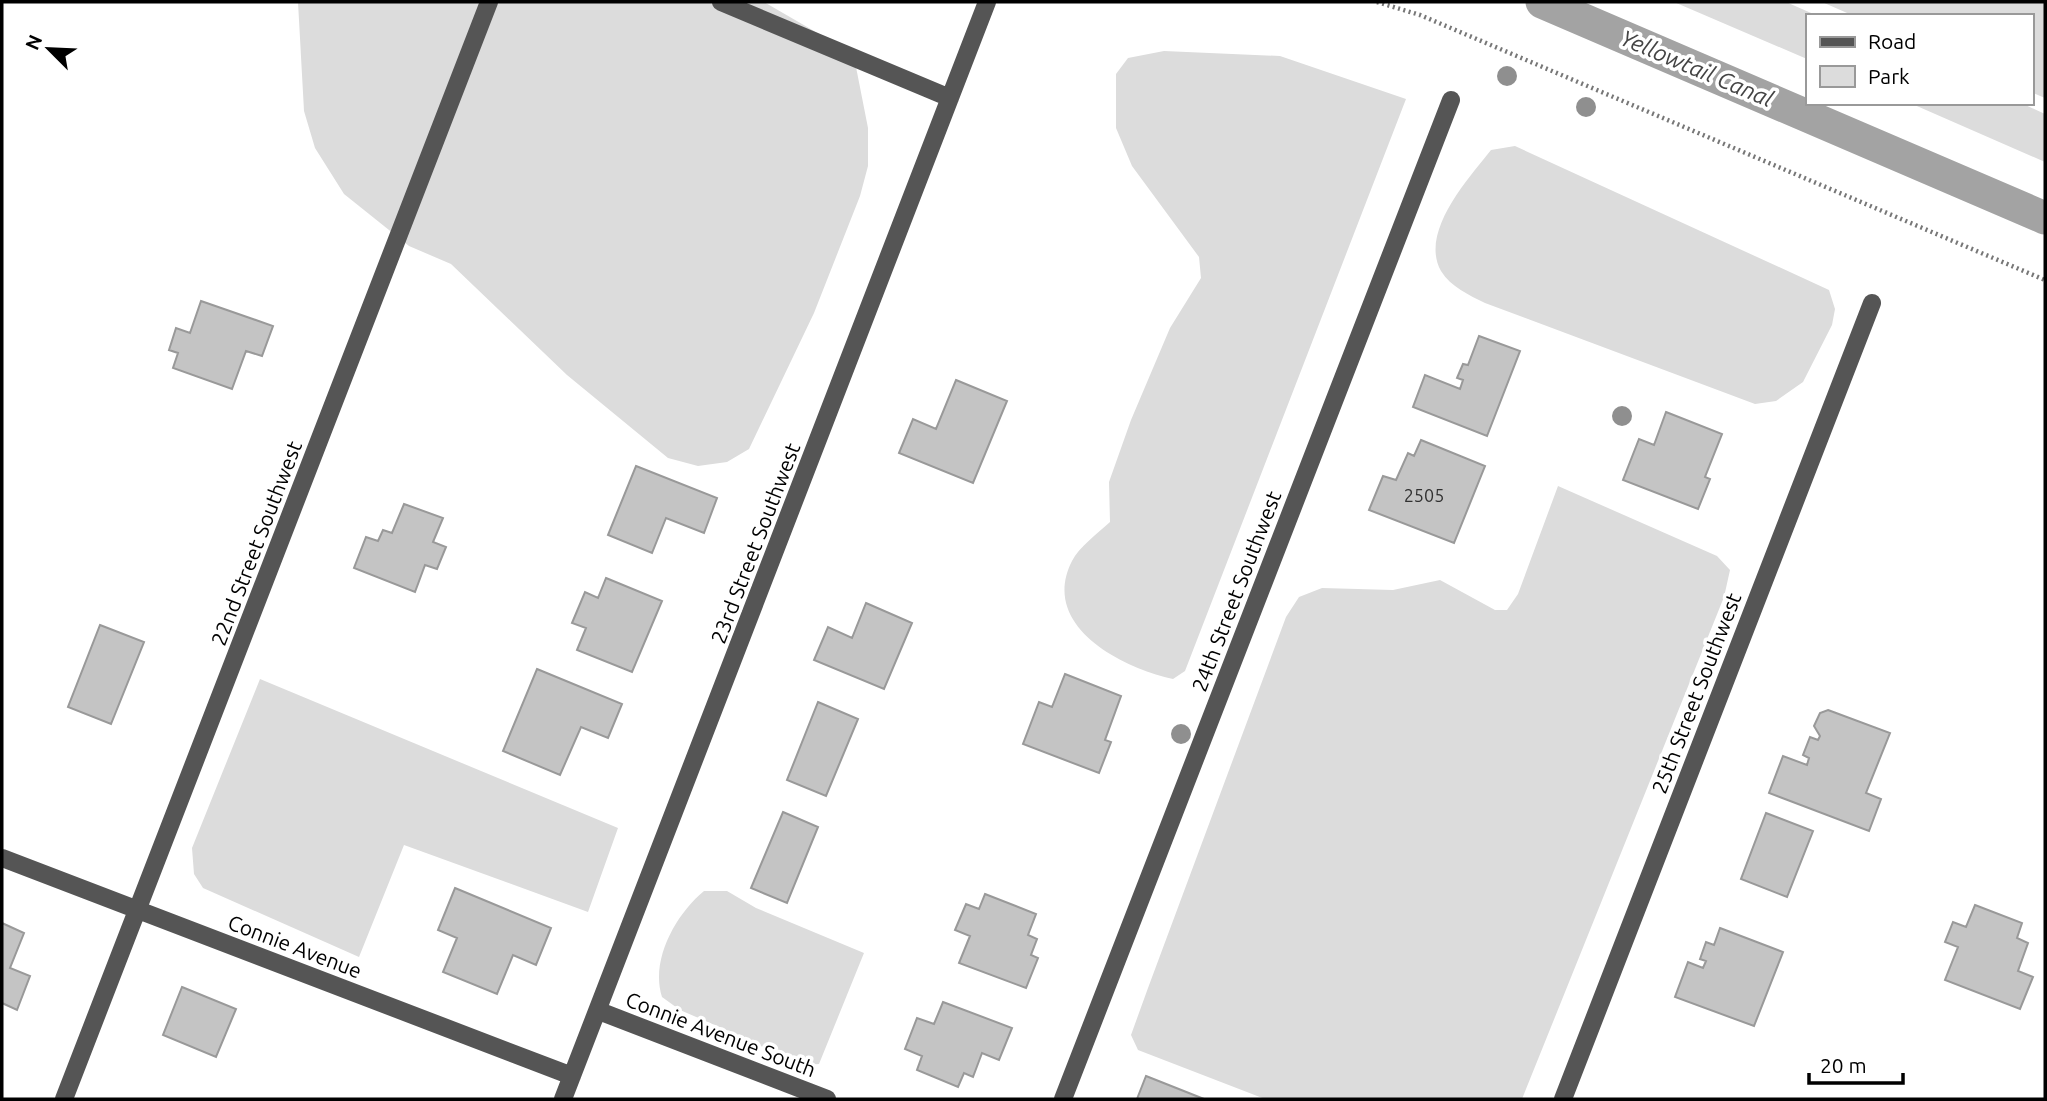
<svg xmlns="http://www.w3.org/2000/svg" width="2047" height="1101" font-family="Ubuntu,sans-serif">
  <rect width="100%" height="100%" fill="#fff"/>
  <path fill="#dcdcdc" d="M298,2H764L821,35L856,67L868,128V166L860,196L814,313L749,449L727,462L698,466L668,458L567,375L451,264L409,246L344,194L315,148L304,111Z
    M1674,2H1786L1818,16H1807V59Z
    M1822,2H2045V98L2031,92V16H1854Z
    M1164,51L1280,56L1406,99L1185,671L1173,679C1122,668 1039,626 1072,561C1079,547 1098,533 1110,522L1109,482L1131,420L1170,328L1201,278L1199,257L1132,166L1116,128V74L1128,58Z
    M1910,103H2021L2045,114V162Z
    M1515,146L1829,290L1835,309L1832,325L1803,382L1776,401L1755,404L1485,303C1469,295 1451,287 1441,271C1419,232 1469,178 1491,150Z
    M1558,486L1717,556L1730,570L1724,597L1522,1099H1265L1138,1050L1131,1035L1148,988L1286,617L1299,597L1322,588L1393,590L1440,580L1495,610H1507L1518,594Z
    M260,679L618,828L588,912L404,845L359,957L203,888L194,874L192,848Z
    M704,891H727L756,908L864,953L819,1064L795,1066L754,1042L680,1010L662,997C650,960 676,914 704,891Z"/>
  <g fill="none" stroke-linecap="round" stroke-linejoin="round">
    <path stroke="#a3a3a3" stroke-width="33" d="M1542,2L2045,218"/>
  </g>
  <path fill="#c4c4c4" stroke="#999" stroke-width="2" d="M201,301L273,326L262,356L246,351L232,389L173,368L178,353L169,350L176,328L190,333Z
    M1479,336L1520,351L1487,436L1413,407L1425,375L1460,389L1463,380L1457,378L1463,364L1468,365Z
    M956,380L1007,401L973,483L899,453L913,419L936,429Z
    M1666,412L1722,434L1705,477L1710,479L1698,509L1623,480L1639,439L1654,445Z
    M1421,440L1485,466L1454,543L1369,510L1383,476L1396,480L1408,453L1414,456Z
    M636,466L717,498L704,533L666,518L652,553L608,535Z
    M404,504L443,518L433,542L446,547L437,569L425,565L415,592L354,568L366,537L378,541L383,530L392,533Z
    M606,578L662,601L632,672L577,650L586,628L572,623L585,592L598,598Z
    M866,603L912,623L884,689L814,660L828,627L852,638Z
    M100,625L144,642L111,724L68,707Z
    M537,669L622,704L608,738L581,727L560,775L503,751Z
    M1065,674L1121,696L1105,740L1111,742L1099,773L1023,744L1039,702L1052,707Z
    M818,702L858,719L826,796L787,780Z
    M1828,710L1890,733L1866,793L1881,799L1869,831L1769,793L1783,756L1807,765L1809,758L1803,755L1810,737L1818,740L1820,736L1814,726L1820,713Z
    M783,812L818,827L787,903L751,888Z
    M1766,813L1813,831L1787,897L1741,879Z
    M455,888L551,928L536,965L513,955L497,994L443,972L457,938L438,930Z
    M985,894L1036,914L1028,935L1037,939L1031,955L1038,958L1026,988L959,963L970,936L955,930L966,904L979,909Z
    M1975,905L2022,923L2017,938L2028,943L2018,971L2033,977L2020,1009L1945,980L1958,947L1945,942L1953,922L1966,927Z
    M2,923L24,933L10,968L30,976L17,1010L2,1003Z
    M1720,928L1783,952L1754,1026L1675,997L1688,962L1703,968L1706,961L1700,959L1706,942L1714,945Z
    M182,987L236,1009L216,1057L163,1035Z
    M943,1002L1012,1028L999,1060L982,1053L973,1077L964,1073L958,1087L917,1070L922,1056L905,1049L917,1018L934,1024Z
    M1146,1076L1204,1099H1137Z"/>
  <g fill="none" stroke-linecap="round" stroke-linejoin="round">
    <path stroke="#777" stroke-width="4.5" stroke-dasharray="2 3.5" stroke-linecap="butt" d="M1377,2L1420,15L2045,280"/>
    <path stroke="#555" stroke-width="18" d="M721,2L950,98
      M2,858L572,1076
      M599,1011L827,1099
      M64,1099L489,2
      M563,1099L987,2
      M1063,1099L1451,100
      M1563,1099L1872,303"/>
  </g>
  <g fill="#8f8f8f">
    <circle cx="1507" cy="76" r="10"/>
    <circle cx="1586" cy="107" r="10"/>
    <circle cx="1622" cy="416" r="10"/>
    <circle cx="1181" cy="734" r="10"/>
  </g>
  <g text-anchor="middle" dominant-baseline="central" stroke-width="7" stroke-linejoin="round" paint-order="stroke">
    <g font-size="18" fill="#313131">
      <text x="1424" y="495">2505</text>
    </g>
    <g font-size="21" fill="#000" stroke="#fff">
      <text transform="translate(256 543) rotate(-69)">22nd Street Southwest</text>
      <text transform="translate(755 543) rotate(-69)">23rd Street Southwest</text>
      <text transform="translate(1236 591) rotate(-69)">24th Street Southwest</text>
      <text transform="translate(1696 693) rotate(-69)">25th Street Southwest</text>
      <text transform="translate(295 946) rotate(21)">Connie Avenue</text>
      <text transform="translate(721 1034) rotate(21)">Connie Avenue South</text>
    </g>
    <g font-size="23" font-style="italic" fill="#444" stroke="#fff">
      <text transform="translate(1697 68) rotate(23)">Yellowtail Canal</text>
    </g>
  </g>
  <rect width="2047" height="1101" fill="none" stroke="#000000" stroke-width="7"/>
  <rect x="1806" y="14" width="228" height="91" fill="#ffffff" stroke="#999999" stroke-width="2"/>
  <rect x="1820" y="37" width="35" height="10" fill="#555555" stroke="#999999" stroke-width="2"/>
  <text x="1868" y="49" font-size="21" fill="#000000">Road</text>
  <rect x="1820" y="66" width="35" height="21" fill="#dcdcdc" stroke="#999999" stroke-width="2"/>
  <text x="1868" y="84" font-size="21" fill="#000000">Park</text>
  <g transform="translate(49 49) rotate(294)" stroke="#ffffff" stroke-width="5" paint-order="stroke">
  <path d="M0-5L12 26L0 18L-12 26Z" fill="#000000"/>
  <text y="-10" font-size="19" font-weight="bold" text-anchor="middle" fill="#000000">N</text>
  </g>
  <path d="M1809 1073v10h94v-10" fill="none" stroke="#000000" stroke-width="3.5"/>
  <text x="1820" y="1073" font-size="21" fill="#000000" stroke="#ffffff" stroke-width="5" paint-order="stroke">20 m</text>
</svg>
